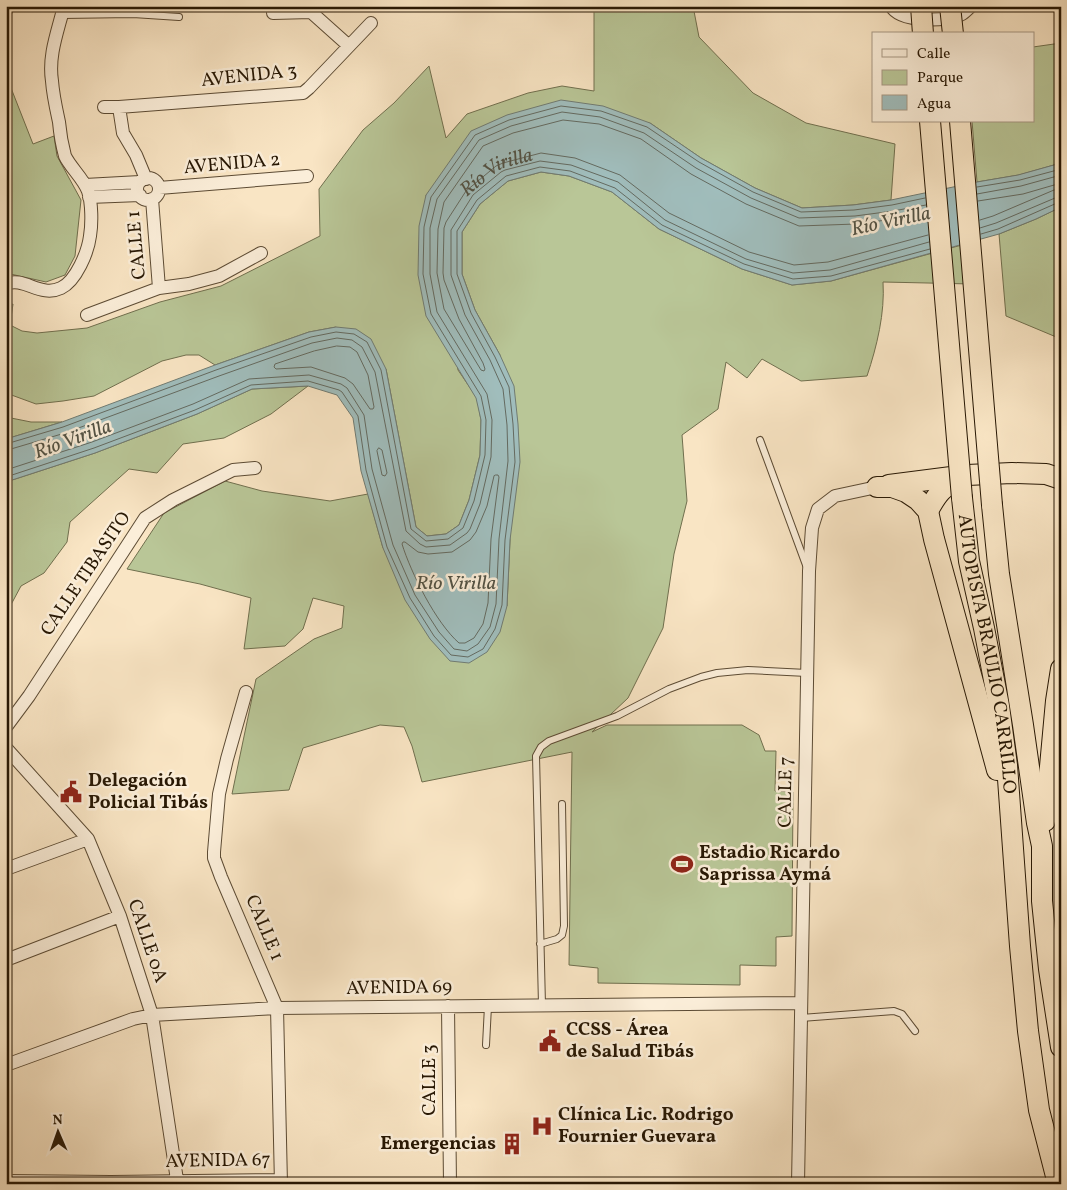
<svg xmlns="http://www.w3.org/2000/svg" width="1067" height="1190" font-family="Vollkorn,serif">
  <rect width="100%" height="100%" fill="#f9e5c4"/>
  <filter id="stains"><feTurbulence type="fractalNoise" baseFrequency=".004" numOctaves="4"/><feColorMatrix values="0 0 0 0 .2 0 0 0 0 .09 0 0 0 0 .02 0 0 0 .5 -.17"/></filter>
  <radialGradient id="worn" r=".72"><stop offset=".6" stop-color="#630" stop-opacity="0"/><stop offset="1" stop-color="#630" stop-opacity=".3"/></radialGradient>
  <path fill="#b9c697" stroke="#706f4e" d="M594,6H693L699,37L753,93L806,123L895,144L891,200L853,205L802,208L755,188L701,158L650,123L426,195L458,370L477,398L481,420L480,455L469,500L459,525L446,534L427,536L416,527L386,369L336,327L309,332L215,365L199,355H186L162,361L94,396L63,401L36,404L6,393V306L13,304L10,325L22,331L37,333L87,328L160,302L221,286L320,236L319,189L363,130L394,103L429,66L446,138L467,114L528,93L562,86L594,91Z
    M1061,43V163L1019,175L977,182L972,121H1033V47Z
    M6,84L11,88L33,144L54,136L57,156L81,200L75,256L65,275L46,282L6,273Z
    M541,172L569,176L612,192L659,229L742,269L792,285L831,281L969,243L972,284L883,282C885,313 877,346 867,376L801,381L762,359L747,378L726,362L718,409L682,435L687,501L674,554L663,628L628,698L592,732L607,725H742L759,735L765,751H776L775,791L793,792L792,936L776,937V966L740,965V985L598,983V968L569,965L572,752L422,782L412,746L404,727L380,725L303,748L289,790L232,794L256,679L314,639L342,628L344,606L313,598L303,629L285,646L244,649L251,598L200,584L127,569L164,513L225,481L262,491L330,501L368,494L383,548L507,606L510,540L500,355L475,310L462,274V232L480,204L508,181Z
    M1061,207V339L1006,316L999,234L1036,219Z
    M308,386L271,414L224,438L183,444L157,473L129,469L70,522L67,542L44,573L21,586L6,614V482L95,453L197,414L252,389Z
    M6,417L31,422H62L6,439Z"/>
  <path fill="#a0bdbc" stroke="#707b72" d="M561,100L603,106L650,123L701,158L755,188L802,208L853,205L891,200L977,182L1018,175L1061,163V207L1036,219L999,234L831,281L792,285L742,269L659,229L612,192L569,176L541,172L508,181L480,204L462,232V274L475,310L500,355L514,386L518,424L520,462L510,540L507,606L500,632L487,652L469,663L450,661L430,639L405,600L383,548L361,471L353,418L337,395L308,386L252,389L197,414L95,453L6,482V439L62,422L215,365L309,332L336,327L356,329L371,339L386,369L416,527L427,536L446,534L459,525L469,500L480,455L481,420L476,398L426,316L418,275L419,226L426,195L471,131L507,115Z"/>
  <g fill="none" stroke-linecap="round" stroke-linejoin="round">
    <g stroke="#646a60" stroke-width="1">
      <path d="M977,187L1020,180L1061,169"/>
      <path d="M977,194L1021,186L1061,175"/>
      <path d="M978,201L1023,194L1061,183"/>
      <path id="s1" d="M926,212L894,219L856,224L799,226L746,204L691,174L641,139L599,124L563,120L513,133L483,146L444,202L438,229L437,273L444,309L481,370L484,371L485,369L483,363L459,319L444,280L443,273L444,228L446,222L466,191L496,166L503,163L541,153L575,158L620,175L669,213L749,252L794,265L828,262L928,235"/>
      <path d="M980,220L993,216L1054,190L1061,189"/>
      <path d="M980,228L996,223L1055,198L1061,197"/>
      <path d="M981,234L998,229L1057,203H1061"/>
      <path d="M337,346L350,347L357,352L368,375L374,407L373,409H370L353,384L345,378L311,367L276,369L274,367L275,364L314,351Z"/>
      <path d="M6,444L63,427L216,370L311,337L336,332L354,334L367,342L381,370L411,529L426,541L448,539L463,528L474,501L485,455L486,420L481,396L431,314L423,274L424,227L431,197L475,135L509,120L561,106L601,111L647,127L699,162L753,192L801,212L854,210L892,205L925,198"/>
      <path d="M379,448L382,450L387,473L385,476L382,475L377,451Z"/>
      <path d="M6,450L11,449L65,433L219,376L312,343L337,338L352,340L362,347L375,372L406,531L420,544L426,547L450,545L467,533L470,529L480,504L491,457L492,420L487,394L437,312L430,274V228L437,199L479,140L511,126L562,112L600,117L644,133L696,168L751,198L799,218L855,216L893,211L926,205"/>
      <path d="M6,470L92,442L193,404L249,379L309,375L341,384L347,388L364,415L372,469L393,545L415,595L439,632L454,649L467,651L478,644L490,627L496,604L499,539L508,461L507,425L503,389L490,360L465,315L451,275V230L473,195L501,172L505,170L540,161L571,165L618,182L665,220L746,259L793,273L830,270L929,242"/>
      <path d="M496,475H498L499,477L491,539L488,603L483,624L474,638L465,643H459C436,623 411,573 402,544L403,542H405L418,552L428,554L452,552L470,540L476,532L487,506L494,476Z"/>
      <path d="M6,477L94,448L195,410L251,385L308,381L339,390L342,392L358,416L366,470L387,547L410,598L434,636L451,655L468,657L483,649L495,629L502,605L505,540L515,462L513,424L509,387L495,357L471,313L457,274V231L477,200L506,176L540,167L570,171L615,188L662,225L744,264L793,279L831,276L930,249"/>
    </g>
    <g stroke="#5c4b34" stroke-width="8">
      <path id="service" d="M62,15L133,14L179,17
        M760,440L806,565
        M540,944L557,939L562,935L564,926L562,804
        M542,1005L536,756L541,747L549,741L617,716L669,689L701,677L717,673L748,670L807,673
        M801,1018L894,1011L902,1014L915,1031
        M486,1045L488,1006"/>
    </g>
    <g stroke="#5c4b34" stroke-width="14">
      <path id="minor" d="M273,6V13L311,12L349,46
        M891,6C900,23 948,22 962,14C965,12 968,9 971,6
        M6,11L7,6
        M104,107H119L303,93L309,88L371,23
        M119,107L123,133L136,155L146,179
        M137 189a11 11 0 1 1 22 0a11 11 0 1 1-22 0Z
        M85,185L140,182
        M159,188L307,176
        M89,197L140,195
        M152,199L159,288
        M6,284C24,276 40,298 61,288C76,281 88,252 90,236C92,224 92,203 88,191C83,178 70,167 65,156C62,145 60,133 59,122C56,108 53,95 52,81C48,55 58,31 64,6
        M87,315L159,288L189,284L219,276L261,253
        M246,692L227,759L219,794L214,852V858L221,877L277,1008L281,1184
        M6,727L29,696L145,518L173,500L233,470L255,468
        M6,748L88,839L120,916L152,1015L177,1180
        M6,869L88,839
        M6,960L120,916
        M448,1006L450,1184
        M6,1065L133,1019L152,1015L277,1008L801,1003
        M6,1181L111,1182L281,1180
        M798,1184L809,571L812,528L818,509L835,496L877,487"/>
    </g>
    <g stroke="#281804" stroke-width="22">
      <g id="trunk">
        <path d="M889,485L967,475L1012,473L1046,474L1061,479"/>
        <path d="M877,487H892L906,492L918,500L928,511L934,539L997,770"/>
        <path id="s2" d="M962,498L969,561L984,628L999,706L1007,765L1020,946L1028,1031L1039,1110L1058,1184"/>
        <path d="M992,505L999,574L1023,725L1037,823L1042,846V901L1049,969L1061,1047"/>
        <path d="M928,511C937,494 943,486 961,478"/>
        <path d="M1045,821L1056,701L1061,669"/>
      </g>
    </g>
    <use href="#service" stroke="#fbeed9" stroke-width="6"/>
    <use href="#minor" stroke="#fbeed9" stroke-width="12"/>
    <use href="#trunk" stroke="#f9e5c4" stroke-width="20"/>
    <g stroke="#281804" stroke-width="22" stroke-linecap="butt">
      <path id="trunk-bridge" d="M921,6L923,34
        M950,6L953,34
        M930,121L962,498
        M960,121L992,505"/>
    </g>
    <use href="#trunk-bridge" stroke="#f9e5c4" stroke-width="20"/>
  </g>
  <defs>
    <g id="civic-bare" transform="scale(1.725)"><path d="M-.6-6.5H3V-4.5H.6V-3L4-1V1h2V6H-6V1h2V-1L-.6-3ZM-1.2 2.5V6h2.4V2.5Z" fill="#8f2418" stroke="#fbeed9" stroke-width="2.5" paint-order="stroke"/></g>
    <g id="stadium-bare" transform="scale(1.725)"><path d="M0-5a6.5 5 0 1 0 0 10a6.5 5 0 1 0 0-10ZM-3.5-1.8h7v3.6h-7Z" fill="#8f2418" stroke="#fbeed9" stroke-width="2.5" paint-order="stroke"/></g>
    <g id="hospital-bare" transform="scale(1.725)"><path d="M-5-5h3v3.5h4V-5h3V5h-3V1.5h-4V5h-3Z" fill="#8f2418" stroke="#fbeed9" stroke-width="2.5" paint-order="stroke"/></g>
    <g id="building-bare" transform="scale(1.725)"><path d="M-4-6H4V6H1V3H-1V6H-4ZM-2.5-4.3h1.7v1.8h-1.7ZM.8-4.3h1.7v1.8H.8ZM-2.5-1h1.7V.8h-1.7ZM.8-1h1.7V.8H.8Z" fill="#8f2418" stroke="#fbeed9" stroke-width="2.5" paint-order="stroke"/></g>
  </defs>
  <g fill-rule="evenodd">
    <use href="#civic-bare" x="71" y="792"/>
    <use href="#stadium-bare" x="682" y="864"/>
    <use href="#civic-bare" x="550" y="1041"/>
    <use href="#hospital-bare" x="542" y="1126"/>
    <use href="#building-bare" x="512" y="1144"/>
  </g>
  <g text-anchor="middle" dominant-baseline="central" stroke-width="5" stroke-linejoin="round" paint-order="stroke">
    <g font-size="19" fill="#281804" stroke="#fbeed9">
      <text transform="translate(249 76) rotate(-6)">AVENIDA 3</text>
      <text transform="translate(232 164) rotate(-5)">AVENIDA 2</text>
      <text transform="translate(137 245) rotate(-95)">CALLE 1</text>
      <text transform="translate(86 574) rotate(-56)">CALLE TIBASITO</text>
      <text stroke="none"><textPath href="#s2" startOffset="158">AUTOPISTA BRAULIO CARRILLO</textPath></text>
      <text transform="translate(786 792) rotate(-89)">CALLE 7</text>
      <text transform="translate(264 928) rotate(67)">CALLE 1</text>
      <text transform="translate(147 941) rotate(71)">CALLE 0A</text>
      <text transform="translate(399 988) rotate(-1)">AVENIDA 69</text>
      <text transform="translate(430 1080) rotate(-90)">CALLE 3</text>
      <text transform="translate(218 1161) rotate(-1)">AVENIDA 67</text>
    </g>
    <g font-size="19" font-weight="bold" fill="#281804" stroke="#fbeed9" text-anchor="start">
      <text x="88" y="781">Delegación<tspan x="88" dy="22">Policial Tibás</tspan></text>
      <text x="699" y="853">Estadio Ricardo<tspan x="699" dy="22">Saprissa Aymá</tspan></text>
      <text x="566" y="1030">CCSS - Área<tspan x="566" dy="22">de Salud Tibás</tspan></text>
      <text x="558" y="1115">Clínica Lic. Rodrigo<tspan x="558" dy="22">Fournier Guevara</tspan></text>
      <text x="496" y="1144" text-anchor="end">Emergencias</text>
    </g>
    <g font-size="20" font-style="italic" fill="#525244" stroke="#fbeed9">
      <text stroke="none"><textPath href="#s1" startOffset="958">Río Virilla</textPath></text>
      <text transform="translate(891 222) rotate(-12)">Río Virilla</text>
      <text transform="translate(73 440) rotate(-20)">Río Virilla</text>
      <text x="456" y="584">Río Virilla</text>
    </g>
  </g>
  <rect width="1067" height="1190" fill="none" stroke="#f9e5c4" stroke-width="25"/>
  <rect x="8" y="8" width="1052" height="1175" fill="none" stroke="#281804" stroke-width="2.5"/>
  <rect x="12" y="12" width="1042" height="1165" fill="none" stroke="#281804"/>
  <rect x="872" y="32" width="162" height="90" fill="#fbeed9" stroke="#a79884"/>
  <rect x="882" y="49" width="25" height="8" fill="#fbeed9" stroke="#a79884"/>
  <text x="917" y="58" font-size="15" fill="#281804">Calle</text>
  <rect x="882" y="70" width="25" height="15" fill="#b9c697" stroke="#a79884"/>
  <text x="917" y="82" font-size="15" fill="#281804">Parque</text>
  <rect x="882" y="95" width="25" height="15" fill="#a0bdbc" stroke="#a79884"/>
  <text x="917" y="108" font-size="15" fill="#281804">Agua</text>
  <g transform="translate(58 1132) rotate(358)" stroke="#fbeed9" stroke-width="4" paint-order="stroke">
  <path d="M0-4L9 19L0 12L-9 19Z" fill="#281804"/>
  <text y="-8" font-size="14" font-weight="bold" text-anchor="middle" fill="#281804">N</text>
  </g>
  <rect width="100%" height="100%" filter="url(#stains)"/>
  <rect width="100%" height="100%" fill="url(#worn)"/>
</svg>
